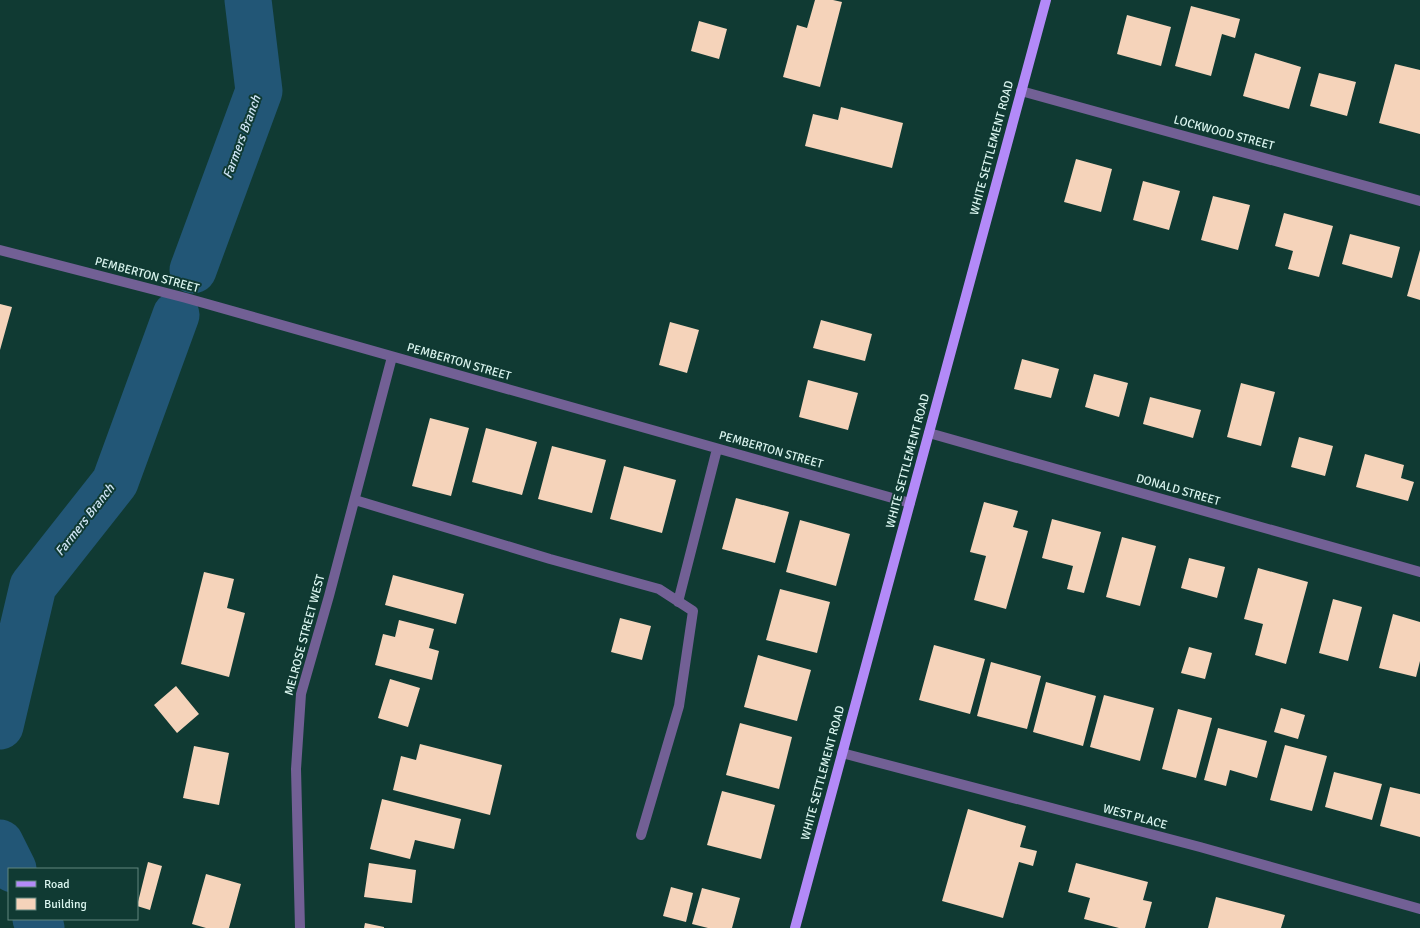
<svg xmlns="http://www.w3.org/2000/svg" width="1420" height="928" font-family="Signika,sans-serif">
  <rect width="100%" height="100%" fill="#103a33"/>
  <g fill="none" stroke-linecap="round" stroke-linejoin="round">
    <path stroke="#225676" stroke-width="47" d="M193,270L259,91L248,0
      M0,726L33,586L115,482L176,315
      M0,843L13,869
      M36,919L41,928"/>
  </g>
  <path fill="#f5d3ba" d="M815,0H833L842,2L820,87L783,77L797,25L807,28Z
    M1191,6L1240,19L1235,38L1222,34L1211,76L1175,66Z
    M1127,15L1171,27L1161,66L1117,54Z
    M699,21L727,29L719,59L691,51Z
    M1255,53L1301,67L1289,109L1243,96Z
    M1395,64L1420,70V134L1379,123Z
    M1319,73L1356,82L1347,116L1310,106Z
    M841,107L903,123L892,168L805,146L813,114L838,120Z
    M1076,159L1112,169L1101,212L1064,202Z
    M1143,181L1180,191L1169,230L1133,220Z
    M1213,196L1250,205L1238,250L1201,240Z
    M1284,213L1333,226L1319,277L1288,269L1293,251L1275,246Z
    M1350,234L1400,247L1392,278L1342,264Z
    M1420,250V300L1407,296Z
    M0,304L12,307L0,350Z
    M821,320L872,334L865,361L813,348Z
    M670,322L699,330L687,373L659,365Z
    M1022,359L1059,369L1051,398L1014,389Z
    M1094,374L1128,383L1119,417L1085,407Z
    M808,380L858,393L848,430L799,417Z
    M1241,383L1275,392L1261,446L1227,437Z
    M1150,397L1201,410L1193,438L1143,424Z
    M430,418L469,428L451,496L412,486Z
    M486,428L537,442L522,495L472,482Z
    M1299,437L1333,446L1325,476L1291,467Z
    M552,446L606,460L592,513L538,499Z
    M1365,454L1404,465L1401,478L1414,482L1408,501L1356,487Z
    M624,466L676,480L662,533L610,519Z
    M736,498L789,512L775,563L722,549Z
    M984,502L1018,511L1013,527L1028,531L1006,609L974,600L986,556L970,552Z
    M1052,519L1101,532L1084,593L1067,589L1073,566L1042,558Z
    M800,520L850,534L836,586L786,572Z
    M1122,537L1156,546L1140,606L1106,597Z
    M1189,558L1225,567L1217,598L1181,588Z
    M1258,568L1308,582L1286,664L1255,655L1263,624L1244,619Z
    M204,572L234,579L227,608L245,613L229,677L181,664Z
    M393,575L464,594L456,624L385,605Z
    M780,589L830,602L817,653L766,640Z
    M1333,599L1362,607L1348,661L1319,653Z
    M1393,614L1420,622V661L1416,677L1379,668Z
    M620,618L651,626L642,660L611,652Z
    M399,620L434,629L429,648L439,651L432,680L375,665L383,634L395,637Z
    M934,645L985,659L970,714L919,700Z
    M1189,647L1212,653L1205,679L1181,673Z
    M758,655L811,670L797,721L744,707Z
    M991,662L1041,676L1027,729L977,716Z
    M390,679L420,688L408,727L378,718Z
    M1046,682L1096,696L1083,746L1033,732Z
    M176,686L199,714L177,733L154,705Z
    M1104,695L1154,708L1140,761L1090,747Z
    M1281,708L1305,715L1298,739L1274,732Z
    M1178,709L1212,718L1196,778L1162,769Z
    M740,723L792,737L779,789L726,775Z
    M1218,728L1267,741L1257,778L1230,770L1226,786L1204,780Z
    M420,744L502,765L490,815L393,790L401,756L416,760Z
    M1285,745L1327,756L1312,811L1270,800Z
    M194,746L229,753L219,805L183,798Z
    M1334,772L1382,784L1372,820L1325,807Z
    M1390,787L1420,794V837L1380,826Z
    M722,791L775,805L761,859L707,845Z
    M382,799L461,819L454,849L415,840L410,859L370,849Z
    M968,809L1026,826L1020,847L1037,851L1033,866L1019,862L1003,918L942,901Z
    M148,862L162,866L150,910L137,906Z
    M369,863L416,870L412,903L364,897Z
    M1076,863L1148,882L1143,900L1152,902L1145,928H1119L1084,919L1090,898L1068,892Z
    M206,874L241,884L229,928H206L192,924Z
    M671,887L693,893L686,922L663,916Z
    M702,888L740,898L732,928H708L692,924Z
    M1216,897L1285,915L1281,928H1208Z
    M365,923L384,927V928H364Z"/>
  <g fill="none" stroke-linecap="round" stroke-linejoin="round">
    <path stroke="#726095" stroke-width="10" d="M1021,91L1420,201
      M0,250L186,298L910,503
      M929,433L1420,572
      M355,500L550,559L659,589L693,611L679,706L641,835
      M678,602L717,449
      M842,753L1200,847L1420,909
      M300,928L296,769L301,694L329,596L392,357"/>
    <path stroke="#b38af8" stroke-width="10" d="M795,928L1046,0"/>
  </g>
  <g text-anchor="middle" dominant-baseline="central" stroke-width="4" stroke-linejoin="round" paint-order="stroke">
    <g font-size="12" fill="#dbf6f0" stroke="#103a33">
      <text transform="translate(1224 133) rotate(15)">LOCKWOOD STREET</text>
      <text transform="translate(992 148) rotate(-75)">WHITE SETTLEMENT ROAD</text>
      <text transform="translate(147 275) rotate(15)">PEMBERTON STREET</text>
      <text transform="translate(459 362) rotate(16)">PEMBERTON STREET</text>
      <text transform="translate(771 450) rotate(16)">PEMBERTON STREET</text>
      <text transform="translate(908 461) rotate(-75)">WHITE SETTLEMENT ROAD</text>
      <text transform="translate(1178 490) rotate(16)">DONALD STREET</text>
      <text transform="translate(305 635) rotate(-75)">MELROSE STREET WEST</text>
      <text transform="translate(823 773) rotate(-75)">WHITE SETTLEMENT ROAD</text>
      <text transform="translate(1135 817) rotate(15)">WEST PLACE</text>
    </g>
    <g font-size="13" font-style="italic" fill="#cfe4f4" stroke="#103a33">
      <text transform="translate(242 137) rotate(-70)">Farmers Branch</text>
      <text transform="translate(85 520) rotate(-52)">Farmers Branch</text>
    </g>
  </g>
  <rect x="8" y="868" width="130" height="52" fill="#103a33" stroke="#61857f"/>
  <rect x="16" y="881" width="20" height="6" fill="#b38af8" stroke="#61857f"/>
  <text x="44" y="888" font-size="12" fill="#dbf6f0">Road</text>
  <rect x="16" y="898" width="20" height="12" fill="#f5d3ba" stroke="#61857f"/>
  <text x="44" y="908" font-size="12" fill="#dbf6f0">Building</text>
</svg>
